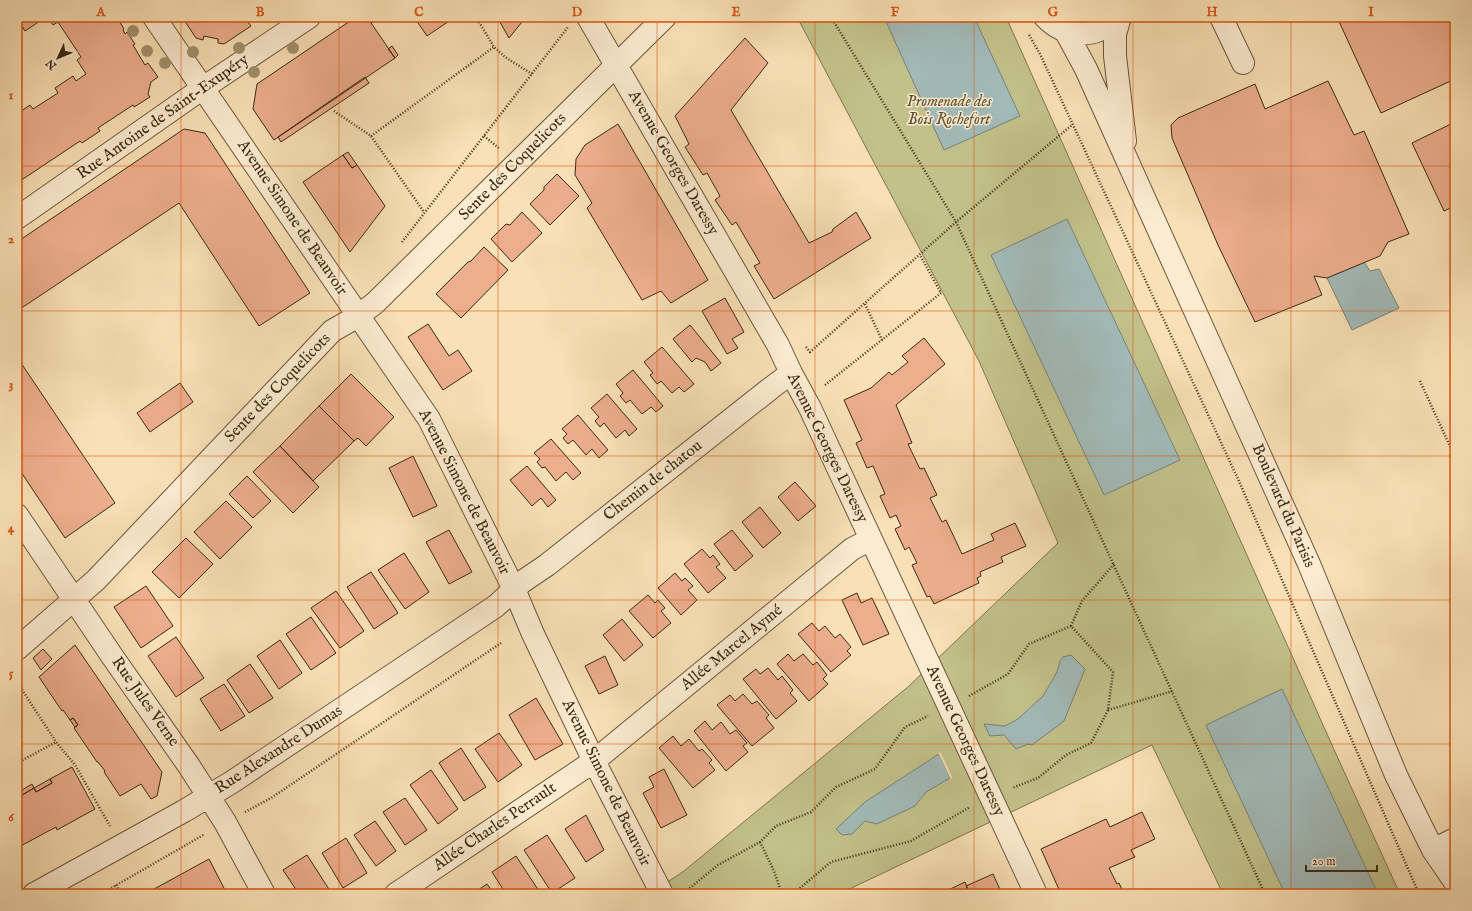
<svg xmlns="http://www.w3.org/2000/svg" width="1472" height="911" font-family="'IM FELL English',serif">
  <rect width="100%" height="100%" fill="#f9e0b6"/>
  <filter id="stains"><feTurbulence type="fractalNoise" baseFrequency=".005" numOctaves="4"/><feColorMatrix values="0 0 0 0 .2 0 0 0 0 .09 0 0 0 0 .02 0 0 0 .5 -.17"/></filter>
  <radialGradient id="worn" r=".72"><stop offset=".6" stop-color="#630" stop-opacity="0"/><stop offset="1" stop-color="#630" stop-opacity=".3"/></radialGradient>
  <path fill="#c2c18b" stroke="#7e754e" d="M797,17H1006L1336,754L1400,894H1223L1152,745L839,894H650L684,871L909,686L1058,543L979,361Z"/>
  <path fill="#a2bab8" stroke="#788076" d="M884,17H974L1020,116L944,150Z
    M1067,219L1180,460L1104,495L991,255Z
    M1364,262L1370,271L1379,269L1399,308L1352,330L1327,278Z
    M1071,655L1085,669L1064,721L1032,745L1028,744L1016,749L1004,735L990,736L984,724L1005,726L1018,719L1043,696L1057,672L1060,661L1063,657Z
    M1282,689L1378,894H1285L1206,725Z
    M939,754L950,778L926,792L915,806L877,824L865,821L852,834L842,835L836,829L865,802Z"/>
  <path fill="#f9e0b6" d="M938,752L941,753L952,777L951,780Z"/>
  <path fill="#edae8e" stroke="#3a2912" d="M17,17H41L43,19L25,31L22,26L17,30Z
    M48,17H117L124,29L123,30L125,34L127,32L135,44L133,45L145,65L148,63L158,77L151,82L148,94L150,97L134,107L133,105L98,128L100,131L82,143L80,141L17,183V114L30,105L33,109L58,93L55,88L73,76L76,81L86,74L77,60L81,57L58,22L53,25Z
    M182,17H256L248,22L251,26L224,44L218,43V39L204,36L203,40L196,38Z
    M356,17H367L395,58L274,140L253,109L257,84Z
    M367,17H372L375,21L371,23Z
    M414,17H455L427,36Z
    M497,17H526L509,38Z
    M1337,17H1455V79L1381,113Z
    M745,38L768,63L731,110L809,243L832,232L833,229L856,212L871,238L774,299L754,266L760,263L736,222L732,225L715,200L720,196L707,173L703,175L685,147L689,144L675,116Z
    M392,46L398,55L395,58L388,49Z
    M365,77L369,83L281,142L278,137Z
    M1328,81L1354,135L1364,131L1409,234L1388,242L1380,256L1327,278L1314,276L1322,295L1255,322L1218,245L1172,138L1171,125L1178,118L1255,84L1265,109Z
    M1455,122V206L1444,211L1412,143Z
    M618,124L708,280L671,303L661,291L642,300L587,208L592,203L575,175L576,159L585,145Z
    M184,129L205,133L310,293L259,326L179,203L17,311V242Z
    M348,152L357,165L352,168L343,155Z
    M343,155L352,168L357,165L385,206L350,252L303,182Z
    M557,174L579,196L550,225L530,204L544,190V187Z
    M522,212L542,233L512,262L491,239L506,224L510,225Z
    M484,247L508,270L461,318L436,294L468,262L471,261Z
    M725,298L744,332L732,339L738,348L727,354L702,311Z
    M428,324L449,356L458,350L472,371L443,390L408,337Z
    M690,325L721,363L711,371L705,362L696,358L692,362L673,339Z
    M924,338L945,364L896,405L912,443L908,444L920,469L924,468L937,495L930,498L942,522L946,520L962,554L994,540L991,534L1015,523L1026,546L1001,557L1003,562L980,572L981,576L977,578L979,583L934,604L930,596L927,597L912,565L917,563L909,547L905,550L895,529L901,526L896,515L890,518L880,496L885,494L873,466L867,468L856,443L862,440L844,400L871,388L889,372L892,375L908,362L902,356Z
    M662,347L694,384L684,392L679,387L672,393L661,381L657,384L650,375L653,373L644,362Z
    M17,357L115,503L65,538L17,466Z
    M633,370L663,406L656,412L651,407L642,414L630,400L626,403L620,396L623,393L616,384Z
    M351,374L394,417L366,446L358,438L354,441L319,406Z
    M180,383L193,402L150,432L137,413Z
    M607,394L637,429L629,436L625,430L616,438L604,423L600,427L595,421L599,417L591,408Z
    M319,406L354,441L313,481L280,446Z
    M578,415L608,450L599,458L592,449L586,455L573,440L568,444L563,438L567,434L562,429Z
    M551,439L581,473L573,480L566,472L556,481L545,467L542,468L537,462L540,459L534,453Z
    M280,446L319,487L293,513L253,472Z
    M413,456L437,506L413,517L389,468Z
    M527,466L556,500L548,507L541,498L532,506L510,480Z
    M247,476L271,501L253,518L229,494Z
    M795,482L816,506L798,521L778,497Z
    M226,501L252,527L220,559L194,532Z
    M760,507L781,533L763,548L742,522Z
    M449,530L472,572L449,584L426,542Z
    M732,530L753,556L735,571L714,544Z
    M186,538L213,564L179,598L152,572Z
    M702,549L710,558L713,555L720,564L716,567L726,578L708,593L684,564Z
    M404,553L429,592L405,609L378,570Z
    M371,572L398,613L374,629L347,587Z
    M675,573L682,581L685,578L693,586L688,590L697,600L681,615L658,588Z
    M146,586L173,626L141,648L114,607Z
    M336,591L364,631L340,648L311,608Z
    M857,593L861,603L872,598L889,634L863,645L842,600Z
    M648,595L655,603L658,600L665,608L661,611L671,623L653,638L629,611Z
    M311,617L336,653L311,670L286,634Z
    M622,619L643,645L624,661L603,635Z
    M812,623L819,631L825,626L835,638L840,634L851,647L847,651L851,655L831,672L798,634Z
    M176,637L204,678L176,697L148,656Z
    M280,640L302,673L279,689L257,656Z
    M75,645L162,772L157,796L151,799L141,784L120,796L104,772L105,771L98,762H97L74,728L78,725L73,718L70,720L63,710L62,711L39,677Z
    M43,649L52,659L41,670L33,658Z
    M788,654L794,661L803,654L813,665L817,662L827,675L823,679L828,684L809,701L777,664Z
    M605,656L618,685L599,694L585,666Z
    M250,664L273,698L249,713L227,680Z
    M768,668L778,680L782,676L793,690L790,693L797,701L776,719L743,679L756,669L760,674Z
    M224,684L245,716L221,731L200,699Z
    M743,694L752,704L757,701L769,715L766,718L774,728L752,746L717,705L730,695L735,701Z
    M536,698L563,744L535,760L509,715Z
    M73,718L78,725L75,727L70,720Z
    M705,721L712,730L721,722L730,734L736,730L747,743L743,746L748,752L726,771L694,731Z
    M499,733L522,765L498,782L475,749Z
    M673,736L681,746L689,739L699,751L702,749L712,760L709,763L715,770L693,788L659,748Z
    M461,748L486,787L464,801L439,763Z
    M72,767L95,809L57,830L56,827L17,848V798L34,788L36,792L52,783L50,779Z
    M664,769L687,815L661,828L643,793L654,787L649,777Z
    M431,770L458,809L438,824L410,785Z
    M50,779L52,783L36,792L34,788Z
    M32,784L34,788L17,798V793Z
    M405,798L427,830L405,845L383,812Z
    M1142,812L1155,839L1131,850L1135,857L1109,868L1117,884L1119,883L1124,894H1061L1041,849L1106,819L1110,827Z
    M586,815L604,850L586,862L565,829Z
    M375,821L396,851L376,866L354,835Z
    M547,835L575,878L552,893L524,850Z
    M346,838L367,873L343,888L322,853Z
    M307,855L332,894H299L283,870Z
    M516,856L541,894H506L492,872Z
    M209,859L227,894H145Z
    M993,874L1002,894H970L966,886Z
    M965,882L970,894H943L942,893Z
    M487,884L494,894H472Z"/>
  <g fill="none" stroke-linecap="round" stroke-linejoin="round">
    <g stroke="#6a573b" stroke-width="24">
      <path id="minor" d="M154,17L429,419L514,589L533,634L594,761L662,894
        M588,17L778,345L791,373L810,408L1036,894
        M1045,17C1065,38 1097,40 1117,17
        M1120,17L1115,34V56L1125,141
        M1221,17L1243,63
        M1066,32L1086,69L1309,564L1396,775L1433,850L1455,882
        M17,218L203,88L309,17
        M17,515L112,656L189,766L225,822L264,894
        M17,649L96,580L332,331L358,316L375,303L665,17
        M1433,850L1455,839
        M34,894L184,811L232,782L496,606L522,582L547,565L771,388L791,373
        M396,894L594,761L852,549L871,539"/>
    </g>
    <path stroke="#3a2912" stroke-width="2.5" stroke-dasharray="1 2" stroke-linecap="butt" d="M476,17L494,47L505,57L532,74
      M831,17L956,222L1265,894
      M1029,35L1040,54L1238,479L1419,894
      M334,111L371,136L424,212
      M371,136L494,47
      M484,136L500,149
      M402,242L568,27
      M865,304L882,340
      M806,347L810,352L956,222L1072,125
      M1420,381L1455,457
      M825,385L941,293L920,255
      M1071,626L1082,601L1114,564
      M17,682L56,742L75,765L110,826
      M969,696L1008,674L1029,644L1071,626L1113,672L1108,710L1091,743L1066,755L1038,778L1012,788
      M1108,710L1173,691
      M17,759L21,761L56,742
      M245,812L271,798L501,643
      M760,842L774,871L782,894
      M116,885L121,894
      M685,892L718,865L760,842L776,826L811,812L836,787L875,769L905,727L928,716
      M101,894L205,834
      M793,894L831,862L911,841L970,807"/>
    <use href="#minor" stroke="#fbebd0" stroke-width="22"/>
  </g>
  <g fill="#a3906c">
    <circle cx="133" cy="31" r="6"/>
    <circle cx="239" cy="48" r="6"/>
    <circle cx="293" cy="48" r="6"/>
    <circle cx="147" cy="51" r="6"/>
    <circle cx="193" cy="52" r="6"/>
    <circle cx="165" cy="63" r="6"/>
    <circle cx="254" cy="72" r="6"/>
  </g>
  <path fill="none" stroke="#d7540d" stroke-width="1" stroke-opacity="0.55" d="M181,17V894M339,17V894M498,17V894M657,17V894M815,17V894M974,17V894M1133,17V894M1291,17V894M17,166H1455M17,311H1455M17,456H1455M17,600H1455M17,744H1455"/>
  <g text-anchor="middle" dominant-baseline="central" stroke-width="3" stroke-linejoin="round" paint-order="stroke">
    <g font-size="16" font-style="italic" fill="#5c4f30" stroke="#fbebd0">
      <text x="949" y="102">Promenade des<tspan x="949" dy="18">Bois Rochefort</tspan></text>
    </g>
    <g font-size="16" fill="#3a2912" stroke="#fbebd0">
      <text transform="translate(163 117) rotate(-35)">Rue Antoine de Saint-Exupéry</text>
      <text transform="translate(673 163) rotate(60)">Avenue Georges Daressy</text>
      <text transform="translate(513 167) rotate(-45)">Sente des Coquelicots</text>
      <text transform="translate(292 218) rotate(56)">Avenue Simone de Beauvoir</text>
      <text transform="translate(278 388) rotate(-46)">Sente des Coquelicots</text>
      <text transform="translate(827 448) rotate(64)">Avenue Georges Daressy</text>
      <text transform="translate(653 481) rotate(-38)">Chemin de chatou</text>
      <text transform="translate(464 492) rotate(63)">Avenue Simone de Beauvoir</text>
      <text transform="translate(1283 506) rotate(66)">Boulevard du Parisis</text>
      <text transform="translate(732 648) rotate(-39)">Allée Marcel Aymé</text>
      <text transform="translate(145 702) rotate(55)">Rue Jules Verne</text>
      <text transform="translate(965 741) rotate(65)">Avenue Georges Daressy</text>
      <text transform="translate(279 750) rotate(-33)">Rue Alexandre Dumas</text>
      <text transform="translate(606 783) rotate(64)">Avenue Simone de Beauvoir</text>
      <text transform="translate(495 827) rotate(-34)">Allée Charles Perrault</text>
    </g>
  </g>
  <rect width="1472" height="911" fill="none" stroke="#f9e0b6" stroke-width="44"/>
  <g transform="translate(58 58) rotate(226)" stroke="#fbebd0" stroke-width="3" paint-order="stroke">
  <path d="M0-3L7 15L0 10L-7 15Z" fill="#3a2912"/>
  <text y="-6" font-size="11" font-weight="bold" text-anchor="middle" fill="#3a2912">N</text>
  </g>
  <path d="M1306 865v6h71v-6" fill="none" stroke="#3a2912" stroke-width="2"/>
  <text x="1312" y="865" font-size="12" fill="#3a2912" stroke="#fbebd0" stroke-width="3" paint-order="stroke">20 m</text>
  <rect x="22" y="22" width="1428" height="867" fill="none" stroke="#d7540d" stroke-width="1.5"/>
  <g font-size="13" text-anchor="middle" font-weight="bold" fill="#d7540d">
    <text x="101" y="16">A</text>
    <text x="260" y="16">B</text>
    <text x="419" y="16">C</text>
    <text x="577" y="16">D</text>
    <text x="736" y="16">E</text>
    <text x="895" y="16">F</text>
    <text x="1053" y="16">G</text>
    <text x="1212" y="16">H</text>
    <text x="1371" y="16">I</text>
    <text x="11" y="99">1</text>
    <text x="11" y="243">2</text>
    <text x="11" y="388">3</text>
    <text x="11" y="532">4</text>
    <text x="11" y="677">5</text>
    <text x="11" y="821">6</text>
  </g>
  <rect width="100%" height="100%" filter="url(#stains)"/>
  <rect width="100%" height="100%" fill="url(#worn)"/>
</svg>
